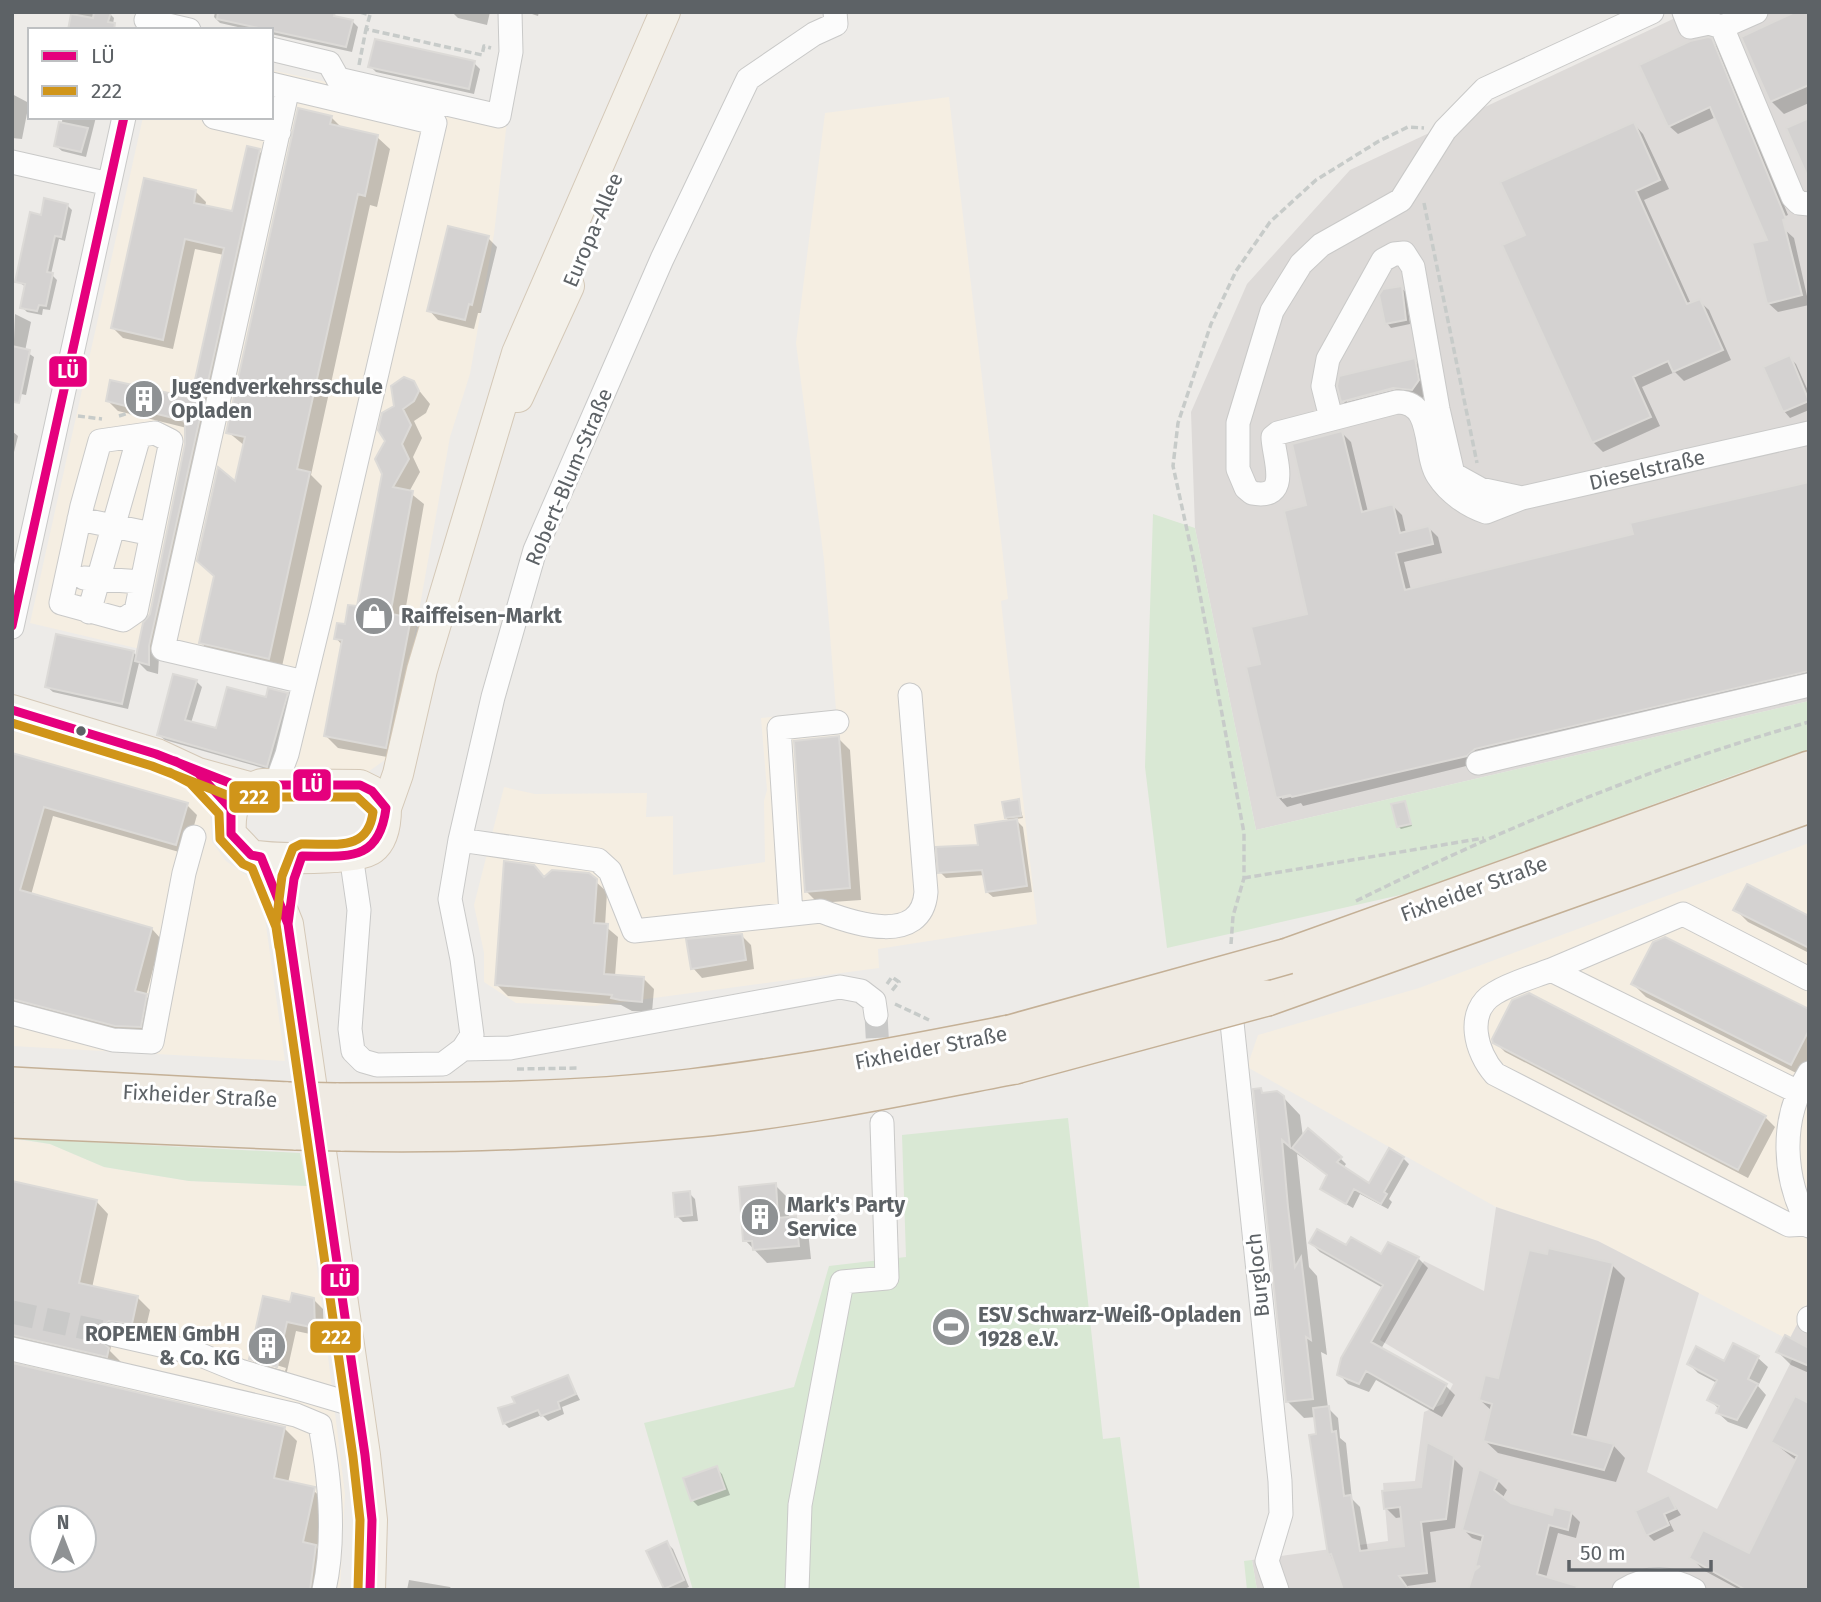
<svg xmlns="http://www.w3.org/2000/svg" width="1821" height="1602" font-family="'Fira Sans',sans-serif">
  <rect width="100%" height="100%" fill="#edebe8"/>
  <path fill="#f5eee2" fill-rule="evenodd" d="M271,70L507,121L494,234L470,374L450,437L398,729L389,757L368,772L273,770L296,686L30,623L143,117H271Z
    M949,97L1008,599L1001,601L1037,924L878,949L879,968L594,1006L516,1003L484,982V953L474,905L504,787L535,794L647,793L646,817L673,816V875L765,862L764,801L767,790L761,718L836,710L824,560L796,343L825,113Z
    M12,731L162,773L196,790L210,814L212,842L226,861L250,878L263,904L285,1061L12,1046Z
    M1809,843V1301L1789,1340L1598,1241L1496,1207L1247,1067L1258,1035L1419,988Z
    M12,1139L50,1144L104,1167L189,1181L307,1186L345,1494L340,1590H12ZM42,1518H84V1560H42Z"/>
  <path fill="#dddad8" d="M1688,12H1809V701L1256,830L1195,528L1191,412L1247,284L1350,170Z
    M1496,1207L1598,1241L1699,1293L1647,1472L1717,1509L1799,1346L1789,1340L1809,1301V1590H1257L1252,1560L1388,1541L1383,1483L1415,1481L1424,1412L1443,1404L1453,1384L1380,1340L1424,1261L1484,1291Z"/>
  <path fill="#d9e8d4" d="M1153,514L1195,528L1256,830L1809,701V751L1745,771L1409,893L1167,948L1145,767Z
    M1068,1118L1103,1439L1120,1437L1140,1590H693L644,1423L794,1387L829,1266L906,1257L902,1135Z
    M12,1138L300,1153L307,1186L189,1181L104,1167L50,1144Z
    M1252,1560L1257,1590H1247L1244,1561Z"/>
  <path fill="#0003" fill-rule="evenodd" d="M74,12L110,14L114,18L112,30H70Z
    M215,12H311L352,21L358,27L352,52L271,34V30H251L220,23L214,17Z
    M452,12H490L487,25L458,18Z
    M526,12H539L538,16Z
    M1809,12V103L1784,114L1771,101Z
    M1711,40L1720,49L1788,215L1767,224L1716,117L1678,134L1669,126Z
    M474,63L480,69L474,94L376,72L370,66Z
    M12,94L29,103L22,139L12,138Z
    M63,117H96L86,157L62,151L56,146Z
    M331,117L343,129L377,137L390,149L377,207L370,205L311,475L322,486L281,671L214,655L201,643L245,446L228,432Z
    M1634,124L1643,134L1669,189L1644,200L1691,304L1699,301L1709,310L1731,360L1684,381L1675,372L1642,387L1660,426L1603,452L1593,442L1527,236Z
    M259,151L269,161L159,657L158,674L147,671L139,663L128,709L53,692L46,686L134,653L138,657L151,615L186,444L187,428L118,411L108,401L192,400L224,255L195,249L173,349L123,338L113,328L195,191L206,202L205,207L233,213Z
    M67,205L72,210L65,241L59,239L51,274L57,280L50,310L43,309L42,315L27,312L22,307L26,287L17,281L42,217Z
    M1784,229L1794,238L1809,305L1778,312L1768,303L1770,241Z
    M488,238L497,247L481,313H478L474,329L438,320L429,310Z
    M1401,288L1406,292L1410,324L1391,328L1387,323Z
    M15,314L31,322L25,351L34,357L26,395L12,392Z
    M1790,358L1796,364L1809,393V410L1790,418L1784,411L1766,368Z
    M1414,360L1424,369L1427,390L1422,399L1404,397L1353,411L1343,401ZM1402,385V388L1347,402V399Z
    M413,383L430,404L426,413L414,421L422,438L413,457L420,472L409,492L424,504L404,618L410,619L422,631L398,759L338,748L326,736L342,645L336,638L359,608L384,473L387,441L395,407Z
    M12,431L18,436L12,460Z
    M1342,433L1351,442L1368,512L1393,506L1402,515L1406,533L1429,528L1438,537L1442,553L1404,562L1411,590L1635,536L1809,484V682L1303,806L1301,803L1287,807L1278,797L1262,665L1309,615V507ZM1282,795H1299L1282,799Z
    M196,681L202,687L191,723L217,731L267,699L287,694L292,700L273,771L165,740L159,735Z
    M838,738L850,750L861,900L818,903L806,891Z
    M12,755L187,805L197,815L186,854L53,816L31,895L152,929L161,939L146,996L156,1006L150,1037L126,1035L12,1005Z
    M1018,801L1023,818L1015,819L1023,827L1032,892L993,897L987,892L985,875L946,878L940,872L1011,822L1006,818Z
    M1405,802L1412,826L1401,829L1398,826Z
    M545,878L595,881L607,892L605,926L618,937L615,976L643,978L654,989L652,1012L632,1011L621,1005L508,996L497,985Z
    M1735,909L1809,917V953L1748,922Z
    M741,935L751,945L754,969L702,978L693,968Z
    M1633,984L1809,1011V1068L1804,1077L1646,997Z
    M1529,995L1765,1117L1775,1127L1748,1178L1505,1052L1495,1042Z
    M1261,1090L1264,1094L1283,1097L1300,1115L1303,1137L1340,1158L1346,1164L1343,1168L1370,1185L1403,1158L1409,1164L1389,1199L1392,1202L1388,1209L1360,1194L1353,1208L1328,1194L1322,1188L1329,1176L1297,1154L1309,1267L1317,1276L1327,1355L1321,1352L1328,1408L1338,1418L1340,1438L1346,1443L1352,1499L1360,1507L1368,1551L1406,1547L1403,1517L1396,1518L1386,1508L1423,1488L1453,1458L1463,1468L1455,1528L1430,1532L1436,1582L1407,1586L1410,1590H1345L1330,1554L1316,1417L1304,1418L1288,1402Z
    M12,1183L96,1201L108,1214L92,1288L138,1298L150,1310L144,1336L113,1337L110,1351L121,1362L119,1368L12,1359Z
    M775,1185L788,1198L789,1218H795L808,1231L811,1259L767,1263L745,1240Z
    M689,1193L695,1199L698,1221L683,1222L677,1216Z
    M1311,1243L1347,1247L1382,1257L1389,1245L1418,1258L1428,1268L1381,1349L1446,1386L1455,1395L1442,1417L1376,1380L1369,1392L1348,1384L1339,1374L1383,1288L1320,1252Z
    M1612,1265L1625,1278L1586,1439L1613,1445L1625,1458L1616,1482L1498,1453L1485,1441L1492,1411L1480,1400Z
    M313,1299L323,1309L324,1337L296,1331L286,1376L261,1368L251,1359L291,1304ZM260,1360L286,1368L285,1371L260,1364Z
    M1734,1346L1758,1358L1768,1367L1758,1386L1766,1395L1747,1429L1728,1422L1718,1413L1720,1410L1709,1399L1717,1383L1698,1373L1689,1364L1725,1363Z
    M1809,1350V1373L1791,1365L1778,1352Z
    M12,1365L285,1429L297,1441L288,1483L314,1491L327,1503L317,1548L328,1559L324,1590H12ZM42,1518H84V1560H42Z
    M568,1377L580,1400L562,1407L564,1414L548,1421L542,1415L509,1428L504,1423L517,1404Z
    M1809,1405L1797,1461L1773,1442Z
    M716,1468L722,1474L730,1495L698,1506L692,1500Z
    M1498,1481L1507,1490L1502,1499L1510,1505L1553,1517L1571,1513L1580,1522L1576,1538L1558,1533L1546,1578L1477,1567L1484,1542L1472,1538L1464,1530Z
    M1669,1497L1681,1515L1669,1521L1674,1531L1654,1541L1648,1535Z
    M667,1543L673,1549L689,1587L682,1590L666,1588L649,1551Z
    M1691,1557L1809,1590H1740L1703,1570Z
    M409,1580L450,1587L452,1590H407Z"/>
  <path fill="#d4d2d1" stroke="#dcdad7" stroke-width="2" fill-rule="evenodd" d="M94,12H111L108,22L115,23L114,30H68L71,14L93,18Z
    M218,12H335L334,16L353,20L346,47L217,19Z
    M1795,12H1809V85L1770,102L1741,37Z
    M1708,37L1712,38L1786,219L1783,220L1802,295L1767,304L1752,243L1767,240L1710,107L1668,127L1639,65L1690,41Z
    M375,39L475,61L469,89L368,67Z
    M298,108L332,116L330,124L378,135L365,196L358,194L297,469L310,472L269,659L199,643L214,576L197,561L218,467L235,481L245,437L226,433Z
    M1809,118V180L1786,128Z
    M59,122L88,128L81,152L54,146Z
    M1634,122L1660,180L1636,191L1687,304L1700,299L1723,350L1673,372L1668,361L1633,377L1651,417L1592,443L1502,245L1525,235L1500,182Z
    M247,146L260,149L149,646V665L135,661L143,623L150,614L185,444V421L106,401L110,380L191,398L224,248L185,239L163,340L111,328L144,178L196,190L194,203L232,211Z
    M44,198L68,204L61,237L55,236L47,272L53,273L46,306L39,305L37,311L20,308L25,284L15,282L30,212L41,215Z
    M448,226L489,236L472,305L469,304L465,320L427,311Z
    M1402,286L1406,320L1385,324L1379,295L1383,289Z
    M12,346L30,350L19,403L12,402Z
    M1790,355L1809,401L1783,412L1763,367Z
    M1415,358L1419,380L1412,390L1393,388L1341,402L1337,386L1339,376Z
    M404,377L414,381L419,391L414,401L403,409L411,425L402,444L409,459L393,487L413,491L391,610L392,614L411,618L386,748L324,736L342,640L334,639L337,623L345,624L348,605L357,606L382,474L375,459L385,441L378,430L382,413L394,406L391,386Z
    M1342,431L1362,512L1393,504L1400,533L1429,526L1433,544L1396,553L1405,590L1633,534L1630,523L1809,482V671L1475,749L1467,756L1292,797L1290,795L1276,798L1246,667L1260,664L1251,627L1307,614L1284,511L1306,505L1292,444Z
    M56,634L134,651L122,704L45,687Z
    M173,674L197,680L185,720L216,728L227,687L266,697L268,688L288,693L267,767L157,735Z
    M839,736L850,888L805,892L794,741Z
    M12,753L188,803L176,845L44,807L20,890L152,928L135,991L147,994L141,1027L115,1026L12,999Z
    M1019,799L1021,816L1005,818L1002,802Z
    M1405,801L1411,824L1397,827L1391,804Z
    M1017,819L1027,886L986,892L982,870L938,873L936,847L978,845L975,825Z
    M504,861L534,865L544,877L552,870L589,873L597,879L594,923L608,924L604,974L644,977L642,1002L620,1000L611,998L612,995L495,985Z
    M1747,884L1809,916V948L1733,910Z
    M742,934L746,960L691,969L686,939Z
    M1665,937L1809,1009V1030L1791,1065L1631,984L1653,942Z
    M1529,993L1766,1116L1738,1170L1493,1043L1492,1039L1512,1000Z
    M1261,1088L1262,1093L1277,1091L1284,1096L1290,1147L1282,1140L1288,1207L1295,1267L1301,1257L1311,1340L1306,1337L1313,1399L1286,1402L1253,1089Z
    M1308,1128L1342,1157L1337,1162L1369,1183L1389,1148L1404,1157L1384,1192L1387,1194L1381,1204L1354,1189L1346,1204L1320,1189L1327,1175L1292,1148Z
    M12,1181L97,1200L79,1283L138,1296L132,1324L109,1321L99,1330V1339L109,1348L107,1357L12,1335Z
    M776,1183L778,1218L796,1216L799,1246L753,1250L752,1241H743L739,1187Z
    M690,1191L692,1215L675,1217L673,1193Z
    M1317,1229L1346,1245L1351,1237L1381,1254L1388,1242L1419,1257L1371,1342L1447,1384L1433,1409L1366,1371L1359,1384L1337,1375L1341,1358L1383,1285L1309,1243Z
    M1548,1248L1613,1263L1572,1434L1614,1444L1604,1470L1483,1441L1492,1404L1479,1400L1485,1375L1498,1378L1529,1250L1547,1254Z
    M292,1293L314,1298L315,1328L287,1322L277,1367L249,1359L263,1296L290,1302Z
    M1785,1335L1809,1348V1366L1776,1352Z
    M1733,1343L1759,1356L1748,1379L1758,1384L1737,1420L1716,1413L1719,1406L1707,1400L1717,1380L1687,1364L1696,1346L1724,1361Z
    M12,1363L285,1427L274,1478L315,1487L303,1542L316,1545L310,1590H12ZM42,1518H84V1560H42Z
    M568,1375L576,1394L558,1402L560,1409L541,1416L538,1410L503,1424L498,1408L515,1403L512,1397Z
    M1795,1396L1809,1403V1590H1746L1689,1558L1703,1530L1749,1553L1797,1456L1771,1442Z
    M1329,1406L1332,1432L1336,1431L1344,1496L1351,1495L1360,1551L1404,1546L1400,1507L1384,1509L1382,1491L1421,1487L1427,1442L1454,1456L1446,1519L1421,1522L1427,1573L1399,1576L1409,1590H1343L1331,1554L1328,1555L1309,1435L1316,1434L1313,1408Z
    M717,1466L725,1489L691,1501L683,1478Z
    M1479,1469L1499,1479L1494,1490L1511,1503L1552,1515L1554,1507L1572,1511L1568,1530L1549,1525L1537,1574L1577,1586L1576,1590H1468L1474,1571L1480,1566L1475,1567L1483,1536L1462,1530Z
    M1669,1495L1676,1509L1664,1514L1669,1525L1646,1536L1635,1511Z
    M667,1541L684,1580L664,1589L646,1551Z"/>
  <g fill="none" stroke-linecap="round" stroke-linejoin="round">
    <path stroke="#c9c9c8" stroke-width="23" stroke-dasharray="23 11" stroke-linecap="butt" d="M876,1015L882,1123
      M12,1312L112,1334"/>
    <g stroke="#c9c9c8" stroke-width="25">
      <path id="minor" d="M1652,12L1485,89L1445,130L1401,200L1321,245L1301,264L1272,311L1238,423V469L1246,488L1252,493C1293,501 1273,456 1273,437L1278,433L1397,402C1435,401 1423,454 1438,476C1449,493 1468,506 1486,512L1522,498L1809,433
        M1684,12L1690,27L1709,23L1722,27L1793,197L1799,203L1809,204
        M146,20L189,30
        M1722,27L1756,12
        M271,49L329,63L338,79L499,116L511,52L510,12
        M271,84L435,123L322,610L287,754L276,784
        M288,88L163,649L304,682
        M214,117L279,132
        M12,162L109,184
        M1331,418L1323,386L1328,359L1383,260L1394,254L1404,253L1413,267L1438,409L1453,474L1480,489L1522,498
        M155,433L171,441L136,611L123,620L61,603L82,506L100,441Z
        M79,519L152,534
        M84,578L142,582
        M89,612L139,436
        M12,627L124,117
        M1478,763L1809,685
        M460,840L598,860L610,871L634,931L821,911C854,924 922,946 926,892L910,695
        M351,855L359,910L350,1029L353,1051L363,1061L377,1065L443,1064L463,1049L472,1035L462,959L450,899L460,840L493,697L535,550L662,259L748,79L814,34L836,24L835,12
        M791,914L779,728L837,722
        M1551,970C1533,977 1511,983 1495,993C1464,1011 1476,1053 1495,1074L1789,1225L1808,1224
        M1229,994L1280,1481L1281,1514L1267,1561L1277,1590
        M12,1013L113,1040L152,1042L184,873L194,837
        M463,1049L510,1048L840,987L861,991L874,1001L876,1015
        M1809,1073C1779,1120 1783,1179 1809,1226
        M1798,1092L1551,970L1683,914L1809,979
        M1809,1318V1321
        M112,1334L196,1353L240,1371L358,1406
        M12,1349L296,1415L320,1425C330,1478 336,1537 324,1590
        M797,1590L800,1505L842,1282L887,1278L882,1123
        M1624,1590C1649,1575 1670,1577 1694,1590"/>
    </g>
    <g stroke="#d4c8b7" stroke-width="32">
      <path id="major" d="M518,397L569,286
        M12,710L157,754L198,773L249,787
        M262,784L360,785L372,791L386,808C386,822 384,840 372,849C357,861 271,859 251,855L231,834C229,808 236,791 262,784Z
        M386,808L398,774L422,670L517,353L665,12
        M261,857L288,924L365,1455L372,1520L370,1590"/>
    </g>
    <g stroke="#c4b096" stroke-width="38">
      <path id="highway" d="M1288,956L1809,769
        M1267,998L1809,805
        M12,1085L288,1100
        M336,1101C454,1101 574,1101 691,1087C798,1074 904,1054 1010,1033
        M12,1120L296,1132
        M341,1133C459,1136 578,1130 696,1119C803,1109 909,1086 1015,1066"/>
    </g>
    <path stroke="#c7cbc9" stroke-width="3.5" stroke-dasharray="7 3.5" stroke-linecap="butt" d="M360,12L370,15L366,29L482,55L484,46L491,48
      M359,65L366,29
      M1424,203L1477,463
      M78,416L102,419
      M119,416L138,410
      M1244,878L1484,838
      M1356,901C1500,830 1654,765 1809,722
      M1231,944L1233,916L1244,878V833L1194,562L1173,466L1178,423L1211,324L1236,271L1270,222L1316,180L1379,141L1408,127L1424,128
      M887,984L892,977L899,982L890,993
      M895,1004L929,1020
      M517,1069L580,1068"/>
    <use href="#minor" stroke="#fcfcfc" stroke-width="23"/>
    <use href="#major" stroke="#f3f0e9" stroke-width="30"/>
    <use href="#highway" stroke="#efeae2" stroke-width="35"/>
    <g stroke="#c4b096" stroke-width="38" stroke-linecap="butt">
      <path id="highway-bridge" d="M1010,1033L1288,956
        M1015,1066L1267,998
        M288,1100L336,1101
        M296,1132L341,1133"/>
    </g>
    <use href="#highway-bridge" stroke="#efeae2" stroke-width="35"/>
    <g stroke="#fff" stroke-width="14">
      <path id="bus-1" d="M12,626L124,117
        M12,710L156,754L235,785H360L372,791L386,808C379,863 347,856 302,856L294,879L288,924L365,1455L372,1520L370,1590
        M175,761L198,773L231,809V834L251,855L261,857L288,924L291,945"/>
    </g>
    <g stroke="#fff" stroke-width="14">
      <path id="bus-2" d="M12,723L152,766L232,797H357L373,812C368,853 333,843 301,844L293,848L282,876L276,924L353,1457L360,1520L358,1590
        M169,772L190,783L219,814L220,839L243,864L252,868L276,927L279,947"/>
    </g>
    <use href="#bus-1" stroke="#e5007d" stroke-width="9"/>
    <use href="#bus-2" stroke="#d0951a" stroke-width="9"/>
  </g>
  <defs>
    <g id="building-disc" transform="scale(2.0125)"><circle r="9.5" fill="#8f9294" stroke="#fff"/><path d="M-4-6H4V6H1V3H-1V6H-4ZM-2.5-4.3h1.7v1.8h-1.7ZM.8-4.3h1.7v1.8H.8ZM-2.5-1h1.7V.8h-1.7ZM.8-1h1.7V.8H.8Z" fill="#fff"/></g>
    <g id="shop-disc" transform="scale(2.0125)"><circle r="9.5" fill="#8f9294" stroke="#fff"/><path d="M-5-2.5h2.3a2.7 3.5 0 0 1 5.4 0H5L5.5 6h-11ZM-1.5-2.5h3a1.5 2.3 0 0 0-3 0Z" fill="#fff"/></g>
    <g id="stadium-disc" transform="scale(2.0125)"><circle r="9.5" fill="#8f9294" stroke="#fff"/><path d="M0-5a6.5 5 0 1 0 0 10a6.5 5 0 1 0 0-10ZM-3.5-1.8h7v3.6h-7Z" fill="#fff"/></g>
  </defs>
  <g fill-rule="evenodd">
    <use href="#building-disc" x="144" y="399"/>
    <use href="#shop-disc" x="374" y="616"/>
    <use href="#building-disc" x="760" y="1217"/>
    <use href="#stadium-disc" x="951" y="1327"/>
    <use href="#building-disc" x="267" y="1346"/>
  </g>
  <circle fill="#5d6266" stroke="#fff" stroke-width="2.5" cx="81" cy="731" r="6"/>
  <g text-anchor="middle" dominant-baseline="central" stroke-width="6" stroke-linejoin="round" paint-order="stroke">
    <g font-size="21" fill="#5d6266" stroke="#fff">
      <text transform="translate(593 230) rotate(-67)">Europa-Allee</text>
      <text transform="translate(1647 470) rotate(-13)">Dieselstraße</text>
      <text transform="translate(569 477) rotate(-67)">Robert-Blum-Straße</text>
      <text transform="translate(1474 889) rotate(-20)">Fixheider Straße</text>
      <text transform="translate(931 1048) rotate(-11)">Fixheider Straße</text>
      <text transform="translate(200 1096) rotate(3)">Fixheider Straße</text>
      <text transform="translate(1258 1275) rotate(-96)">Burgloch</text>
    </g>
    <g font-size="21" font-weight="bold" fill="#5d6266" stroke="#fff" text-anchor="start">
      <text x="171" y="387">Jugendverkehrsschule<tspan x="171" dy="24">Opladen</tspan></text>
      <text x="401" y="616">Raiffeisen-Markt</text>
      <text x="787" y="1205">Mark's Party<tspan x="787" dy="24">Service</tspan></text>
      <text x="978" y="1315">ESV Schwarz-Weiß-Opladen<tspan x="978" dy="24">1928 e.V.</tspan></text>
      <text x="240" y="1334" text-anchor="end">ROPEMEN GmbH<tspan x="240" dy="24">&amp; Co. KG</tspan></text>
    </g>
  </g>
  <g stroke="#fff" stroke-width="2.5">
    <rect x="48" y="355" width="40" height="33" rx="7" fill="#e5007d"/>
    <rect x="292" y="768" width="40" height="34" rx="7" fill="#e5007d"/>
    <rect x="228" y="780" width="53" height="34" rx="7" fill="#d0951a"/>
    <rect x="320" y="1263" width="40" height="34" rx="7" fill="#e5007d"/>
    <rect x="309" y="1320" width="53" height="34" rx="7" fill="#d0951a"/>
  </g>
  <g font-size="19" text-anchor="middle" font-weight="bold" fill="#fff">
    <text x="68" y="378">LÜ</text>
    <text x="312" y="792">LÜ</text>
    <text x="254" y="804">222</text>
    <text x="340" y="1287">LÜ</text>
    <text x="336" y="1344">222</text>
  </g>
  <rect width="1821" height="1602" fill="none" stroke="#5d6266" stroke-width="28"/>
  <rect x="28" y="28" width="245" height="91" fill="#ffffff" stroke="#bec0c2" stroke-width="2"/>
  <rect x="42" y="51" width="35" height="10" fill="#e5007d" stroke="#bec0c2" stroke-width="2"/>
  <text x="91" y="63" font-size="21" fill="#5d6266">LÜ</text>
  <rect x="42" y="86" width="35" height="10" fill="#d0951a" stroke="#bec0c2" stroke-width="2"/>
  <text x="91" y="98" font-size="21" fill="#5d6266">222</text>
  <g transform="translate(63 1539)"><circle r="33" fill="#ffffff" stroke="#bec0c2" stroke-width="2"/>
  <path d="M0-5L12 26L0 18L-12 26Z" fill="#8f9294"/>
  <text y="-10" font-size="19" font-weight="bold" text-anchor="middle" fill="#5d6266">N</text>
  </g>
  <path d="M1569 1560v10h142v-10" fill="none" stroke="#5d6266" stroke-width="3.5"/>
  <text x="1580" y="1560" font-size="21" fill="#5d6266" stroke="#ffffff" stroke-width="5" paint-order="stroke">50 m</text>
</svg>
